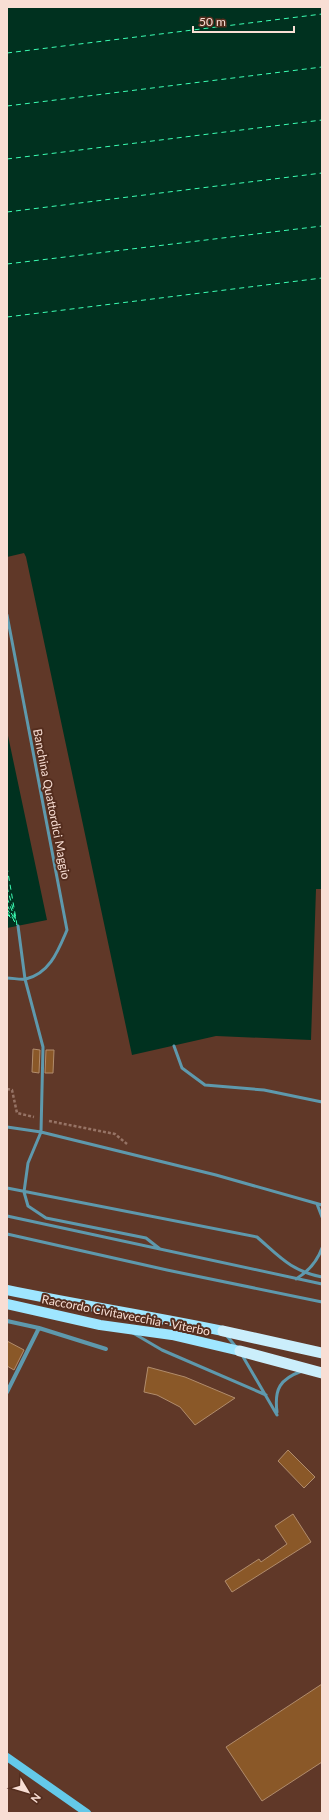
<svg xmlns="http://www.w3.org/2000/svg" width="329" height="1820" font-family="Lato,sans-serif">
  <rect width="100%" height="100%" fill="#603828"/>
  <path fill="#00311f" d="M7,7H322V889H316L311,1040L216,1036L132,1055L26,557L24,553L7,557Z
    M7,731L47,920L7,928Z"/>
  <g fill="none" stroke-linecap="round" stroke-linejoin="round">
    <path stroke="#3bfeb3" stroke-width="1" stroke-dasharray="5 4" stroke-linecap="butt" d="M7,53L322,14
      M7,106L322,67
      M7,159L322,120
      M7,212L322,173
      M7,264L322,226
      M7,317L322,278
      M7,867L17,925
      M7,887L16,920
      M7,898L17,923
      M7,905L15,920
      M7,909L17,925
      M7,912L12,919
      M7,914L15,922"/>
  </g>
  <path fill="#8a5828" stroke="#b18c6c" d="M33,1049L40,1050L39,1073L32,1072Z
    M46,1050H54L53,1073H45Z
    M7,1341L24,1350L14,1370L7,1366Z
    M148,1367L185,1377L235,1398L195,1425L180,1407L157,1395L144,1392Z
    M288,1450L315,1477L304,1488L278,1461Z
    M293,1514L311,1542L232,1592L225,1581L259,1559L261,1562L287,1544L275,1526Z
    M322,1684V1762L262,1801L226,1747Z"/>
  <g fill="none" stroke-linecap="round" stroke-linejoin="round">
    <path stroke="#967365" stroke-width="2.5" stroke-dasharray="3 2" stroke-linecap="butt" d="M7,1089L12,1090L17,1113L34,1117
      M49,1121L115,1134L127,1144"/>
    <path stroke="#5e99ad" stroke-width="3" d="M7,615L67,930C58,951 50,973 26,979C20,980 13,978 7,978
      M18,926L25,979L43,1047L41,1132L28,1163L24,1192L28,1206L46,1218L146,1238L160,1249
      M174,1046L182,1068L205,1085L264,1090L322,1102
      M7,1127L41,1132L216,1175L322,1205
      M7,1188L257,1237C280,1257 291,1271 322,1277
      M317,1204L322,1217
      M7,1216L322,1284
      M7,1234L167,1270L322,1302
      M296,1279C309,1271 317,1262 322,1248
      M133,1333L162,1350L266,1395
      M227,1336L236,1347
      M242,1355L277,1415
      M277,1412C274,1389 280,1379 302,1371"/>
    <path stroke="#5e99ad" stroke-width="4" d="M7,1321L39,1328L106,1349
      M7,1392L39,1328"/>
    <path stroke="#64c9e9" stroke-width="8" d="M7,1757L87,1813"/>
    <path stroke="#9fe6ff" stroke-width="10" d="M7,1290C79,1305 151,1316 223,1331
      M7,1304L100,1325L172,1335L240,1351"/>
    <path stroke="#cbeefb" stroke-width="11" d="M223,1331L322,1353
      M240,1351L322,1373"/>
  </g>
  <g text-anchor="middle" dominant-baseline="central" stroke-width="4" stroke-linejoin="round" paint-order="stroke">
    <g font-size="12" fill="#f8ded4" stroke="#542d1e">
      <text transform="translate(52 804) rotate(79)">Banchina Quattordici Maggio</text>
      <text transform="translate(126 1315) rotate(11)">Raccordo Civitavecchia - Viterbo</text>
    </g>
  </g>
  <rect width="329" height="1820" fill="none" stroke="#f8ded4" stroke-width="16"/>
  <g transform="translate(28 1792) rotate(128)" stroke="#542d1e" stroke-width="3" paint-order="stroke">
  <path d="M0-3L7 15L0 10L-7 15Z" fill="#f8ded4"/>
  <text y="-6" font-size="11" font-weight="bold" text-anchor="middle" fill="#f8ded4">N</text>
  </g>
  <path d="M193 26v6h101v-6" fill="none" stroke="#f8ded4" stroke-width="2"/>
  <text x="199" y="26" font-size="12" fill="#f8ded4" stroke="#542d1e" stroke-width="3" paint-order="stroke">50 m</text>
</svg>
